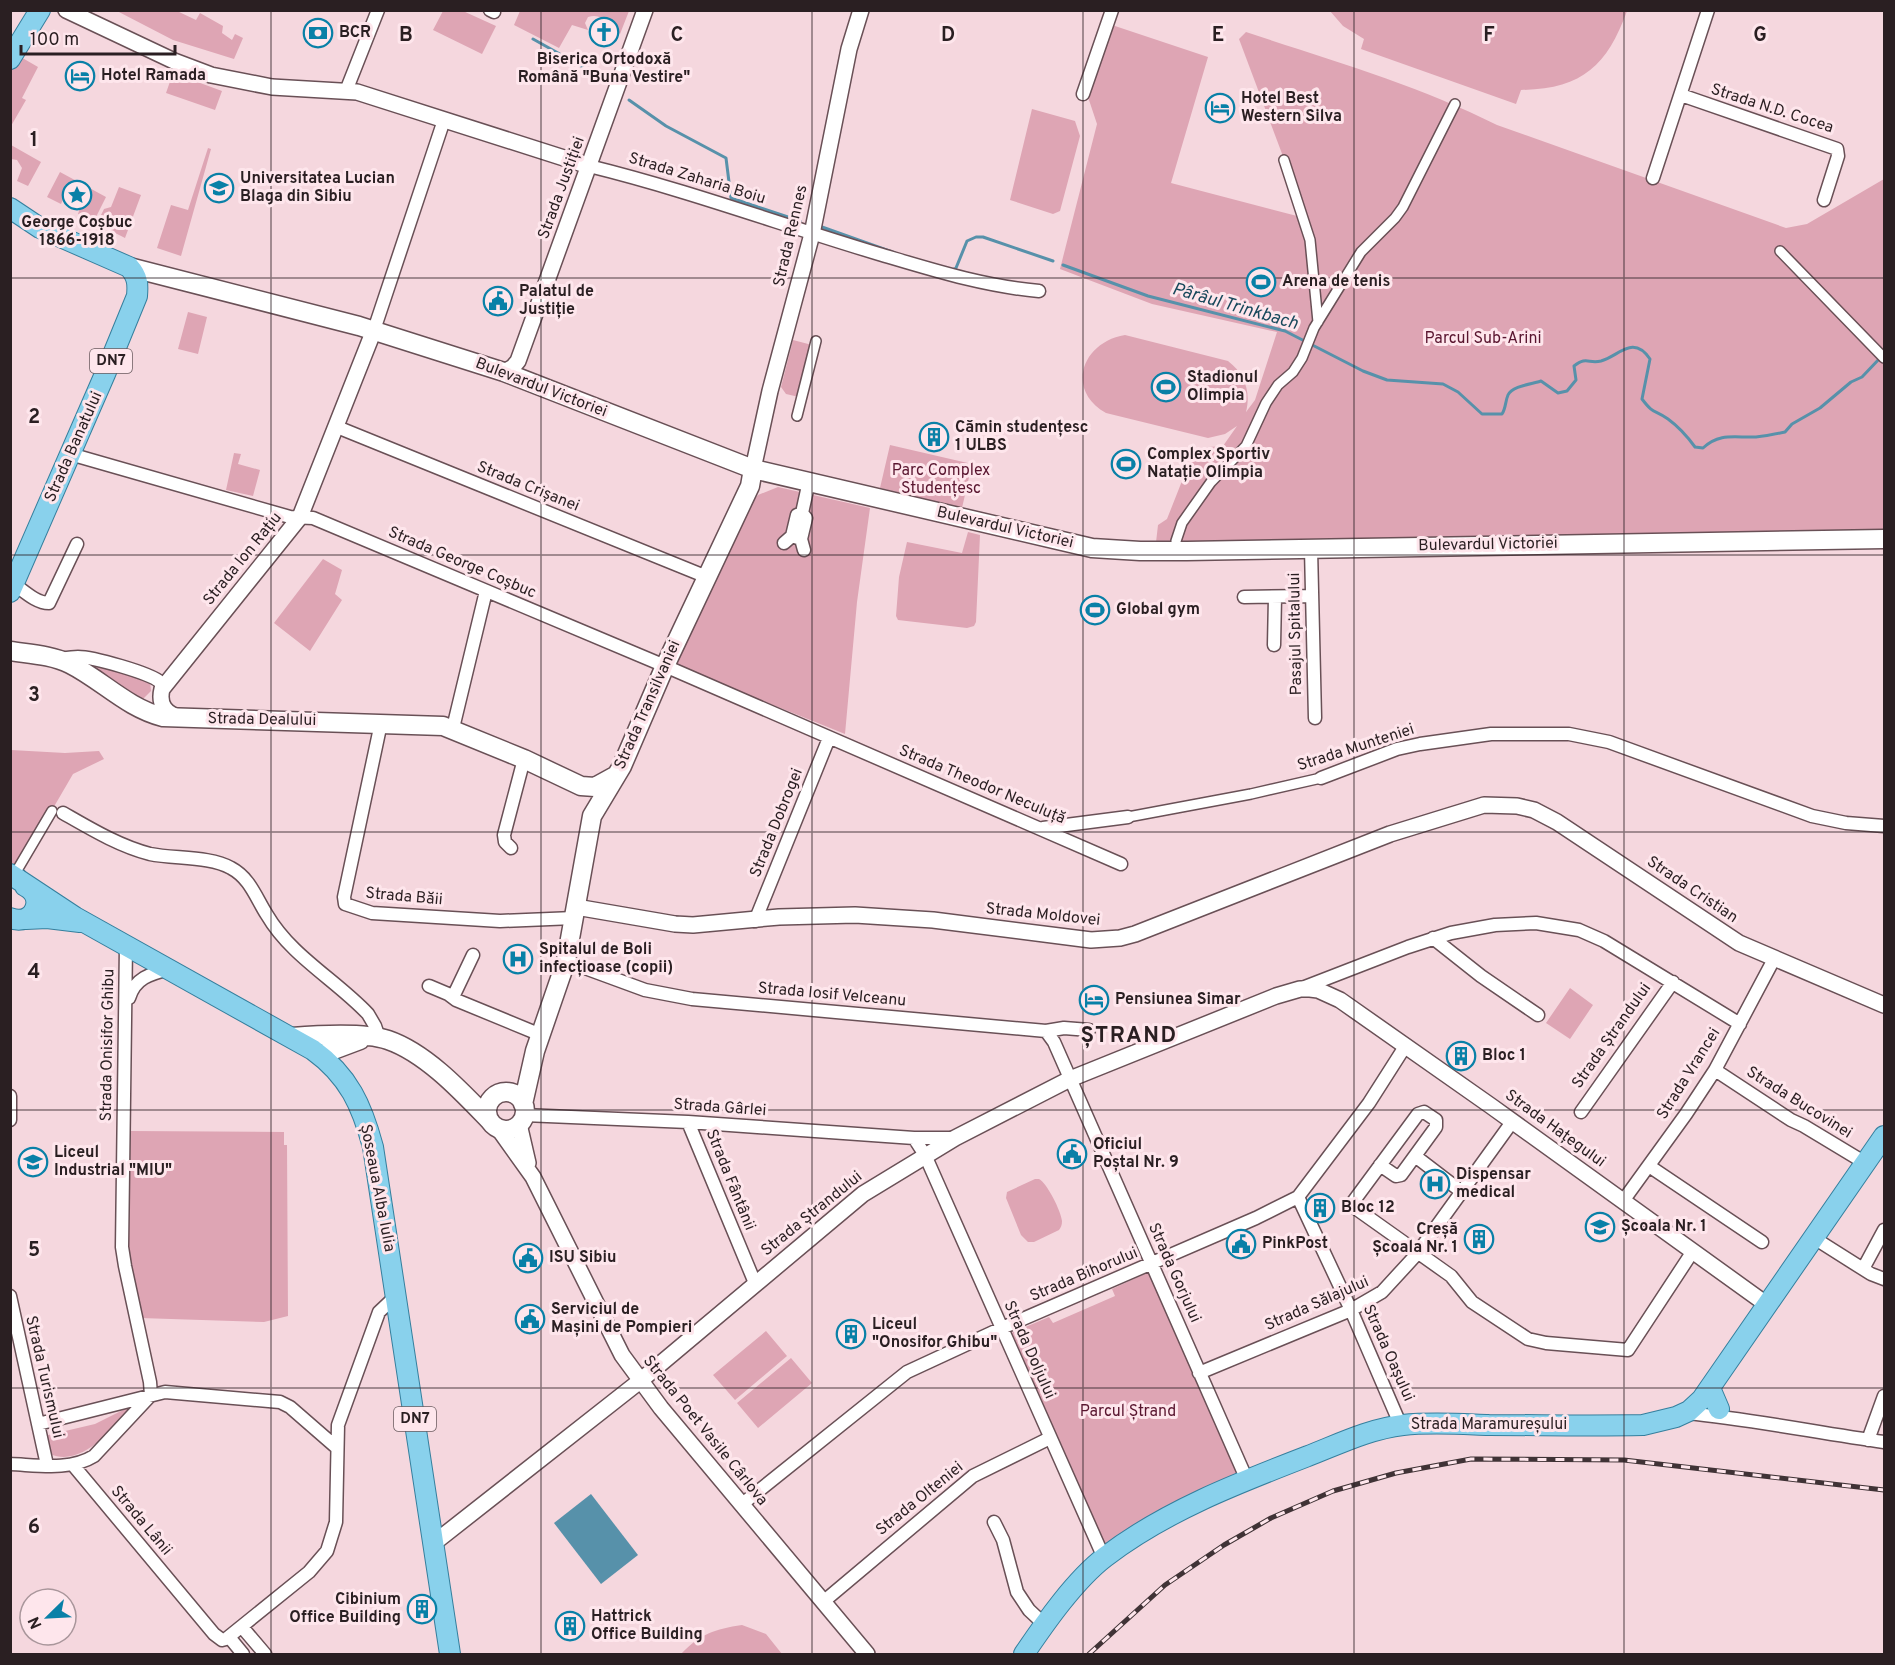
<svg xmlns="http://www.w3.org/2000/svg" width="1895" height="1665" font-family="Overpass,sans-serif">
  <rect width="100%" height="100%" fill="#f5d7de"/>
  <path fill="#dea5b4" d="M117,11H177L196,20L200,13L223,26L222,33L232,40L235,34L243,38L234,59L173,40Z
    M443,11H463L496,26L482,54L433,30Z
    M520,11V10L629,11L620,34C610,25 602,12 588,17L585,23L588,30L572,25L559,48L514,25Z
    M1330,11H1627C1607,66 1582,89 1521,90L1516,104L1361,49L1364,39L1343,26Z
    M1112,25L1208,57L1171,183L1297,216L1284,159L1239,39L1246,32C1330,60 1418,85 1497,125L1786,228L1807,224L1884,179V539L1155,551L1158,525L1167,519L1195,448L1223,446L1237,426L1225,434L1208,438L1106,413C1065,390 1082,342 1125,335L1228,361C1245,374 1251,392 1246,412L1255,400L1277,332L1152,304L1060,269L1097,124L1088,97Z
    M19,56L38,67L22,98L26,100L11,126V70Z
    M173,73L222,91L215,110L166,93Z
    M1032,109L1075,121L1080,136L1060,211L1053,214L1010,200Z
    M11,145L41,162L28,186L17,181L22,168L17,160L11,159Z
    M208,148L211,149L181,256L157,248L171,205L188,210Z
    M60,172L106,197L96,217L99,219L104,209L111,207L119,187L141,195L125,238L78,214L83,199L77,193L69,192L65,195L61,204L47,197Z
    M188,312L207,317L198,354L178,349Z
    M793,340L812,345L799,397L786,394L781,387Z
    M890,445L972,464L962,508L880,488Z
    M234,453L241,454L238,464L260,470L253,496L226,490Z
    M778,487L870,508L857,602L845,734L671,664L749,505L758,495Z
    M968,532L980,535L976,622L974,626L967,628L898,620L896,616L899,577L907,542L962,553Z
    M323,559L342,570L335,594L342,600L310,651L274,623Z
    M95,663L150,681L151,691L143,699L139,700L94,668Z
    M11,750L65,753L99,751L104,759L73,774L16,872L11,868Z
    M1570,988L1593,1005L1570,1039L1546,1023Z
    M128,1131L284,1132V1145H287L288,1316L264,1322L140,1318L125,1243Z
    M1035,1179H1039C1047,1183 1061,1211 1062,1221C1062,1225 1061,1227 1059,1230L1034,1242H1028L1021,1235L1006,1198L1007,1192Z
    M1149,1272L1238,1476L1107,1551L1011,1333L1049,1317L1053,1323L1115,1296L1112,1289Z
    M766,1331L787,1356L735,1400L713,1375Z
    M791,1358L812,1383L758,1428L737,1403Z
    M131,1406L134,1408C112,1428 82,1468 50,1454L44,1436L95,1424Z
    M742,1625L766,1634L782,1654H681C700,1634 715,1629 742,1625Z"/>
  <path fill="#5791aa" d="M591,1494L638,1555L601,1584L554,1523Z"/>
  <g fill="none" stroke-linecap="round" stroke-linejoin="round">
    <path stroke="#5791aa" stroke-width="3" d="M533,39L599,76
      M629,100L666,126L726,158L731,198L800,221
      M822,227L895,253
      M1063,265L1148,296L1285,331L1363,371L1387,380L1443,384L1458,392L1482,414H1502C1506,408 1505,402 1508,395C1512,386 1532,384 1541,381L1558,393L1567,391L1576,380L1574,366C1587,356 1588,364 1601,361C1619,356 1633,334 1650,359L1642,399C1654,415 1654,409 1668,419C1679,427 1687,436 1695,447L1703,448C1720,432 1736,438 1756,437C1766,436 1776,434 1785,432L1792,424L1820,408L1851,382L1862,377L1881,357
      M952,270L956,268L967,241L976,237H983L1053,261"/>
    <g stroke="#695056" stroke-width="12">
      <path id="pedestrian" d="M1284,160L1310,240L1318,322
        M1780,251L1884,358
        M797,416L816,341
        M1176,541L1182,523L1211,482L1246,446L1266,403L1278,385L1293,372L1302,358L1314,328L1361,252L1395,218L1403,207L1455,104
        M1128,817L1251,794L1321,778
        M21,875L16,872L52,811"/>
    </g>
    <g stroke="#695056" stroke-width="15">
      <path id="minor" d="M490,10L494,12
        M346,91L378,10
        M1083,94L1112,10
        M1681,95L1837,149L1838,156L1824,200
        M589,166C687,190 782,225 879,254C933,270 983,286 1039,291
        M1653,178L1708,10
        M374,330L444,120
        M337,427L707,577
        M70,454L290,517L313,518L665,666L1121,864
        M792,536L797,515L802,513L809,481
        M801,539L806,518L802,513
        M784,543L792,536L801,539L804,550
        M1311,549L1315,718
        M14,584C24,591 36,603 49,603L77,544
        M1244,597L1312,596
        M1274,645L1275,597
        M59,659C66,658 72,657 78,657C93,657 150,673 160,682L162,689
        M381,723L344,897L345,904L372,913L500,921L574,918
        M453,728L486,591
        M1321,778L1397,749L1420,744L1491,734H1569L1609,742L1812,816L1846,823L1884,826
        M63,813C91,829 119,846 150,854C175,859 210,856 231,868C250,878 256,898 267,915C291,956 336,980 368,1014L375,1026L379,1038
        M1043,828L1128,817
        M511,848L505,842L504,835L524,759
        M755,921L829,738
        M1433,938L1481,976L1538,1015
        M126,945L122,1247L125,1266L150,1382L151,1395
        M566,961L645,990L692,999L1046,1031L1054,1042L1247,1480
        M429,986L448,994L456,1000L541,1035
        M1302,988L1408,947L1451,933L1495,925L1536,923L1579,930L1604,941L1740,1024
        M453,997L473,955
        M129,998C135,978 150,974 169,969
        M1046,1031L1064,1028L1089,1030
        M1715,1070L1791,1120L1804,1126L1867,1164
        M10,1096V1120
        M1581,1112L1673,982
        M524,1115L688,1122L914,1138H955
        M688,1122L755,1283
        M914,1138L925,1155L1104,1558
        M1415,1156L1462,1192
        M1380,1165L1396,1176L1401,1175L1436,1127V1120L1424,1112L1418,1114L1353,1202L1351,1205L1451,1276L1472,1302L1528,1339L1546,1343L1628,1350L1693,1251
        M1649,1166L1762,1242
        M1298,1197L1351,1310L1401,1426
        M1623,1201L1686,1114L1715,1070L1774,959
        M1814,1238L1871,1274L1884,1279
        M1863,1269L1884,1230
        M10,1296L47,1465
        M1199,1373L1351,1310L1382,1292L1416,1255L1512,1122
        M1686,1413C1752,1419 1818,1433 1884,1442
        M38,1424L165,1392L280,1402L290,1407L336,1447
        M1868,1440L1884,1396
        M10,1464C37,1465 70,1471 94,1456L151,1395
        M73,1465L214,1634L222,1640L226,1639L309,1572L327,1551L336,1522L338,1425L379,1312L397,1295
        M741,1505L907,1372L1002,1328L1256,1218L1298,1197L1369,1103L1406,1045
        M994,1522L1003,1540L1017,1592L1029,1610L1045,1625
        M823,1602L973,1476L1050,1438
        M242,1627L265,1654
        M229,1637L243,1654"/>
    </g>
    <g stroke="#695056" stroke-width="18">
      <path id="tertiary" d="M66,10L174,61L211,75L272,87L357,92L589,166
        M504,372L513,367L518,361L645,10
        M753,469L770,391L812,234L849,49L861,10
        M181,718C166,714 158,705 162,689L300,517L374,330
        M576,907L675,924L693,925L779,917L855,915L933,920L1091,940L1120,938L1135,934L1390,834L1484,805L1517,806L1534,810L1557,822L1739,943L1884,1005
        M519,1124L528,1163
        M498,1128L533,1177L622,1355L661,1408L867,1654
        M434,1543L640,1381L863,1194L955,1138L1070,1079L1276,996L1300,989H1310L1318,990L1340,1000L1491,1106L1766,1304"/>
    </g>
    <g stroke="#695056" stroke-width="21">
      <path id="secondary" d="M129,267L359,326L504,372L753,469L1092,548L1140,551H1187L1884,539
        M10,651C30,654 52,655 70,664C102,680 127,708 163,717L443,726L524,759L581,786L595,787L615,776
        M292,1037C317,1035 365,1032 388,1040C426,1053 462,1092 489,1120
        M320,1055L360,1040
        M487 1111a19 19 0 1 1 38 0a19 19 0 1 1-38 0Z
        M523,1104L535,1051L566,961L592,816L622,766L665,666L750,486L753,469"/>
    </g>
    <g stroke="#357f9d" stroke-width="22">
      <path id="primary" d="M10,59L40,10
        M10,208L40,228L129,267C138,277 138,284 137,296L105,374L10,592
        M10,874L75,917L313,1050C349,1076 362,1106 373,1147L450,1654
        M10,918C34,927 47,897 25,886
        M26,919L47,918L80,922
        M1710,1388L1719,1409
        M1024,1654C1045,1623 1075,1580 1105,1557C1165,1511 1238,1483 1308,1456C1339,1444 1369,1429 1403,1425C1431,1422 1460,1424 1489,1425C1540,1425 1592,1426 1643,1425L1676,1417L1689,1411L1702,1399L1884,1136"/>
    </g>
    <use href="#pedestrian" stroke="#fff" stroke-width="9"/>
    <use href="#minor" stroke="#fff" stroke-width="12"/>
    <use href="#tertiary" stroke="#fff" stroke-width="15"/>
    <use href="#secondary" stroke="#fff" stroke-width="18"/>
    <use href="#primary" stroke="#89d1ec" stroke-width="20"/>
    <g stroke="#403336" stroke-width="5">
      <path id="rail" d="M1089,1654L1165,1585L1224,1545L1271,1518L1333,1491L1396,1473L1471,1459L1624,1460L1884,1490"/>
    </g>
    <use href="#rail" stroke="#fee6ec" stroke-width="3" stroke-dasharray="9" stroke-linecap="butt"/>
  </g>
  <path fill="none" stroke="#2a1f22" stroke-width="1.5" stroke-opacity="0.55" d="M271,10V1654M541,10V1654M812,10V1654M1083,10V1654M1354,10V1654M1624,10V1654M10,278H1884M10,555H1884M10,832H1884M10,1110H1884M10,1388H1884"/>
  <defs>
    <g id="church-ring" transform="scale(1.5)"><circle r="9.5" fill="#fee6ec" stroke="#0980a7" stroke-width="1.5"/><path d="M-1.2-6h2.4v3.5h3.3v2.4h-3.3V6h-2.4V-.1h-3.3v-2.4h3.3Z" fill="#0980a7"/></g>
    <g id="bank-ring" transform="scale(1.5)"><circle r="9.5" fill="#fee6ec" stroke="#0980a7" stroke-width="1.5"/><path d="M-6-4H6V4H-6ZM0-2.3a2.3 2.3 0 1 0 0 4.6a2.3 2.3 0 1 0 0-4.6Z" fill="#0980a7"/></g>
    <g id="hotel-ring" transform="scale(1.5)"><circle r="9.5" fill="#fee6ec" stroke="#0980a7" stroke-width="1.5"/><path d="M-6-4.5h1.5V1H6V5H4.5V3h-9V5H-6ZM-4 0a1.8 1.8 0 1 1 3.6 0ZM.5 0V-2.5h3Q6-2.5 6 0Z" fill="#0980a7"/></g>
    <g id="university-ring" transform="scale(1.5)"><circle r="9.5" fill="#fee6ec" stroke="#0980a7" stroke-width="1.5"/><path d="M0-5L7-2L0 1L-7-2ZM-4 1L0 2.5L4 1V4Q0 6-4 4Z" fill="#0980a7"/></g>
    <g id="sight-ring" transform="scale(1.5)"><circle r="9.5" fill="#fee6ec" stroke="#0980a7" stroke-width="1.5"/><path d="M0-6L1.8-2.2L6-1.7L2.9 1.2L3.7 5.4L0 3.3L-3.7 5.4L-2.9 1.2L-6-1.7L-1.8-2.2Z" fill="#0980a7"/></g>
    <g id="stadium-ring" transform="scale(1.5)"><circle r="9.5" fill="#fee6ec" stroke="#0980a7" stroke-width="1.5"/><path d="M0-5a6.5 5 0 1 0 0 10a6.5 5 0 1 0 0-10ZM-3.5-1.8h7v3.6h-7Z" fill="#0980a7"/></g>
    <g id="civic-ring" transform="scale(1.5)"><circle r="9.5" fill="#fee6ec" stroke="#0980a7" stroke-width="1.5"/><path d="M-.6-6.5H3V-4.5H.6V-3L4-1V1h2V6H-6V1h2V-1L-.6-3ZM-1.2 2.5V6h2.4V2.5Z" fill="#0980a7"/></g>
    <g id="building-ring" transform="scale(1.5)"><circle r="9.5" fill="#fee6ec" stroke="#0980a7" stroke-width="1.5"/><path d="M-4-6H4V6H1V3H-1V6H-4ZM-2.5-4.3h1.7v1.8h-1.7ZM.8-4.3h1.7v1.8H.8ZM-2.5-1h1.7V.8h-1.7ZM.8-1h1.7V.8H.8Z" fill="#0980a7"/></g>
    <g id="hospital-ring" transform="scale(1.5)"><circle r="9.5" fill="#fee6ec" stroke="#0980a7" stroke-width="1.5"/><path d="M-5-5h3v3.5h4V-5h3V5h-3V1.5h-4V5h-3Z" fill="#0980a7"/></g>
    <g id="school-ring" transform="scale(1.5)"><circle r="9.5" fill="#fee6ec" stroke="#0980a7" stroke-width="1.5"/><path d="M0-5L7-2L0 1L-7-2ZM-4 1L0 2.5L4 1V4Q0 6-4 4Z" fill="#0980a7"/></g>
  </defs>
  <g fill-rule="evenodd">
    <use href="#church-ring" x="604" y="32"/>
    <use href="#bank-ring" x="318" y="33"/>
    <use href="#hotel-ring" x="80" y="76"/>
    <use href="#hotel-ring" x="1220" y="108"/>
    <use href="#university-ring" x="219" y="188"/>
    <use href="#sight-ring" x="77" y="195"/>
    <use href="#stadium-ring" x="1261" y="282"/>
    <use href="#civic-ring" x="498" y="301"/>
    <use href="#stadium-ring" x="1166" y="387"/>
    <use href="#building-ring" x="934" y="437"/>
    <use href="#stadium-ring" x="1126" y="464"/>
    <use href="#stadium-ring" x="1095" y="610"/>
    <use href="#hospital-ring" x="518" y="959"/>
    <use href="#hotel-ring" x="1094" y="1000"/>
    <use href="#building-ring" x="1461" y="1056"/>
    <use href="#civic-ring" x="1072" y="1154"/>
    <use href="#university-ring" x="33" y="1162"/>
    <use href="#hospital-ring" x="1435" y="1184"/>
    <use href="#building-ring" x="1320" y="1208"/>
    <use href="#school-ring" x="1600" y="1227"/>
    <use href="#building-ring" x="1479" y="1239"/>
    <use href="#civic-ring" x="1241" y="1244"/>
    <use href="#civic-ring" x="528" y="1258"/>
    <use href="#civic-ring" x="530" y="1319"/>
    <use href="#building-ring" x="851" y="1334"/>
    <use href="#building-ring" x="422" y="1609"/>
    <use href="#building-ring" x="570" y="1626"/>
  </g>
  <g text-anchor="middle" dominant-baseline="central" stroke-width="6" stroke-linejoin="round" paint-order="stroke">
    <g fill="#fee6ec" stroke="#6a5b5f" stroke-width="1.5">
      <rect x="90" y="349" width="42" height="24" rx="4.5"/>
      <rect x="394" y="1407" width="42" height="24" rx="4.5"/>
    </g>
    <g font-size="15" font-weight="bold" fill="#2a1f22">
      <text x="111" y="361">DN7</text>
      <text x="415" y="1419">DN7</text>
    </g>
    <g font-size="16" font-weight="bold" fill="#2a1f22" stroke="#fee6ec" text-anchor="start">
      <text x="339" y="33">BCR</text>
      <text x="604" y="60" text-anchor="middle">Biserica Ortodoxă<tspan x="604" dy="18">Română "Buna Vestire"</tspan></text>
      <text x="101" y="76">Hotel Ramada</text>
      <text x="1241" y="99">Hotel Best<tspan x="1241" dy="18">Western Silva</tspan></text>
      <text x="240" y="179">Universitatea Lucian<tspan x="240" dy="18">Blaga din Sibiu</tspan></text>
      <text x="77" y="223" text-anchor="middle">George Coșbuc<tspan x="77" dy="18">1866-1918</tspan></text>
      <text x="1282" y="282">Arena de tenis</text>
      <text x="519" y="292">Palatul de<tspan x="519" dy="18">Justiție</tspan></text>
      <text x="1187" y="378">Stadionul<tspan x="1187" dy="18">Olimpia</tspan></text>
      <text x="955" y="428">Cămin studențesc<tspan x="955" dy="18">1 ULBS</tspan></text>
      <text x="1147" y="455">Complex Sportiv<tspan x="1147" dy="18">Natație Olimpia</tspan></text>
      <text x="1116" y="610">Global gym</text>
      <text x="539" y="950">Spitalul de Boli<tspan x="539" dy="18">infecțioase (copii)</tspan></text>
      <text x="1115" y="1000">Pensiunea Simar</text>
      <text x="1482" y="1056">Bloc 1</text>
      <text x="1093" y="1145">Oficiul<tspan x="1093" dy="18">Poștal Nr. 9</tspan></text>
      <text x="54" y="1153">Liceul<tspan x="54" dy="18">Industrial "MIU"</tspan></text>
      <text x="1456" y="1175">Dispensar<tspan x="1456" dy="18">medical</tspan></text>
      <text x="1341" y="1208">Bloc 12</text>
      <text x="1621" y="1227">Școala Nr. 1</text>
      <text x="1458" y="1230" text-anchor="end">Creșă<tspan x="1458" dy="18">Școala Nr. 1</tspan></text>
      <text x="1262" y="1244">PinkPost</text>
      <text x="549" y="1258">ISU Sibiu</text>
      <text x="551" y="1310">Serviciul de<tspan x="551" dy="18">Mașini de Pompieri</tspan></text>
      <text x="872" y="1325">Liceul<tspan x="872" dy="18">"Onosifor Ghibu"</tspan></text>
      <text x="401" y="1600" text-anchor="end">Cibinium<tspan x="401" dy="18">Office Building</tspan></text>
      <text x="591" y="1617">Hattrick<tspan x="591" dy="18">Office Building</tspan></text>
    </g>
    <g font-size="16" fill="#2a1f22" stroke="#fee6ec">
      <text transform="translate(1772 109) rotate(18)">Strada N.D. Cocea</text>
      <text transform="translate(697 179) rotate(17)">Strada Zaharia Boiu</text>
      <text transform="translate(562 188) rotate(-70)">Strada Justiției</text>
      <text transform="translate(791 236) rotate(-77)">Strada Rennes</text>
      <text transform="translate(541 388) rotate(21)">Bulevardul Victoriei</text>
      <text transform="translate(74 447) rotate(-66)">Strada Banatului</text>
      <text transform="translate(528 487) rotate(22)">Strada Crișanei</text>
      <text transform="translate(1005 528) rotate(13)">Bulevardul Victoriei</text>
      <text transform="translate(1488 545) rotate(-1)">Bulevardul Victoriei</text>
      <text transform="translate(243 559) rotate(-51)">Strada Ion Rațiu</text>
      <text transform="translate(462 563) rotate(23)">Strada George Coșbuc</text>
      <text transform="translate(1296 634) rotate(-91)">Pasajul Spitalului</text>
      <text transform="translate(648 705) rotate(-66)">Strada Transilvaniei</text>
      <text transform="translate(262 720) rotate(1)">Strada Dealului</text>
      <text transform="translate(1356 748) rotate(-18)">Strada Munteniei</text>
      <text transform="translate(982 785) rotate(23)">Strada Theodor Neculuță</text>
      <text transform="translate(777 823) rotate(-68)">Strada Dobrogei</text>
      <text transform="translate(1692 890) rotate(34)">Strada Cristian</text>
      <text transform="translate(404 897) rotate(5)">Strada Băii</text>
      <text transform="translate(1043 915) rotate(6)">Strada Moldovei</text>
      <text transform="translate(832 995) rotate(5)">Strada Iosif Velceanu</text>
      <text transform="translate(1612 1036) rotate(-55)">Strada Ștrandului</text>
      <text transform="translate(108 1045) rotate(-89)">Strada Onisifor Ghibu</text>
      <text transform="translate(1689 1074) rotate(-58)">Strada Vrancei</text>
      <text transform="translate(1799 1103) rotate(32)">Strada Bucovinei</text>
      <text transform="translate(720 1108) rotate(4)">Strada Gârlei</text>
      <text transform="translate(1555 1129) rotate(36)">Strada Hațegului</text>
      <text transform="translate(730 1180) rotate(68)">Strada Fântânii</text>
      <text transform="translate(377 1188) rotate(79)">Șoseaua Alba Iulia</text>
      <text transform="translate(812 1214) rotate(-39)">Strada Ștrandului</text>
      <text transform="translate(1174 1273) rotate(66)">Strada Gorjului</text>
      <text transform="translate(1084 1275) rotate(-23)">Strada Bihorului</text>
      <text transform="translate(1317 1304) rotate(-24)">Strada Sălajului</text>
      <text transform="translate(1029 1350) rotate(66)">Strada Doljului</text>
      <text transform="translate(1388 1353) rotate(66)">Strada Oașului</text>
      <text transform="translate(44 1377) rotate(77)">Strada Turismului</text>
      <text x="1489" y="1425">Strada Maramureșului</text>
      <text transform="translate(705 1431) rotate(51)">Strada Poet Vasile Cârlova</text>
      <text transform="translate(920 1499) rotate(-39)">Strada Olteniei</text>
      <text transform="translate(141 1521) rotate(50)">Strada Lânii</text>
    </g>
    <g font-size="16" fill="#59152f" stroke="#fee6ec">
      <text x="1483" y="339">Parcul Sub-Arini</text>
      <text x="941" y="471">Parc Complex<tspan x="941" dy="18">Studențesc</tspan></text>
      <text x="1128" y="1412">Parcul Ștrand</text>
    </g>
    <g font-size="18" font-style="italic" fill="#17485b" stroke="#fee6ec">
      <text transform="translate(1235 307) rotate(16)">Pârâul Trinkbach</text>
    </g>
    <g font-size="22" font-weight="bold" letter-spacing="1.5" fill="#2a1f22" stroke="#fee6ec">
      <text x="1129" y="1036">ȘTRAND</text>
    </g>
  </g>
  <g font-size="20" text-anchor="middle" font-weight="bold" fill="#2a1f22" stroke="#fee6ec" stroke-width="6" stroke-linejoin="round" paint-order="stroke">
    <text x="406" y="41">B</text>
    <text x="677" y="41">C</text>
    <text x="948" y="41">D</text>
    <text x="1218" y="41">E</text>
    <text x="1489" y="41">F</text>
    <text x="1760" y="41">G</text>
    <text x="34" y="146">1</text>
    <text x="34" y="423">2</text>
    <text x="34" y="701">3</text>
    <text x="34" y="978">4</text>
    <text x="34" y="1256">5</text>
    <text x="34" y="1533">6</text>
  </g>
  <rect width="1895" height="1665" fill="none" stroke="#2a1f22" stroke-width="24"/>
  <g transform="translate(48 1617) rotate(246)"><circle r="28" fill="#fee6ec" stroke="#a9969b" stroke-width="1.5"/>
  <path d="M0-4.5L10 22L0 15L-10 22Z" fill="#0980a7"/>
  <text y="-9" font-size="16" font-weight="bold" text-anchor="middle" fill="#2a1f22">N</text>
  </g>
  <path d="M21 45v9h154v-9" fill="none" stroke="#2a1f22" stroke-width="3"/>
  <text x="30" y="45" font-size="18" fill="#2a1f22" stroke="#fee6ec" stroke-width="4.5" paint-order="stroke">100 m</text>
</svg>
